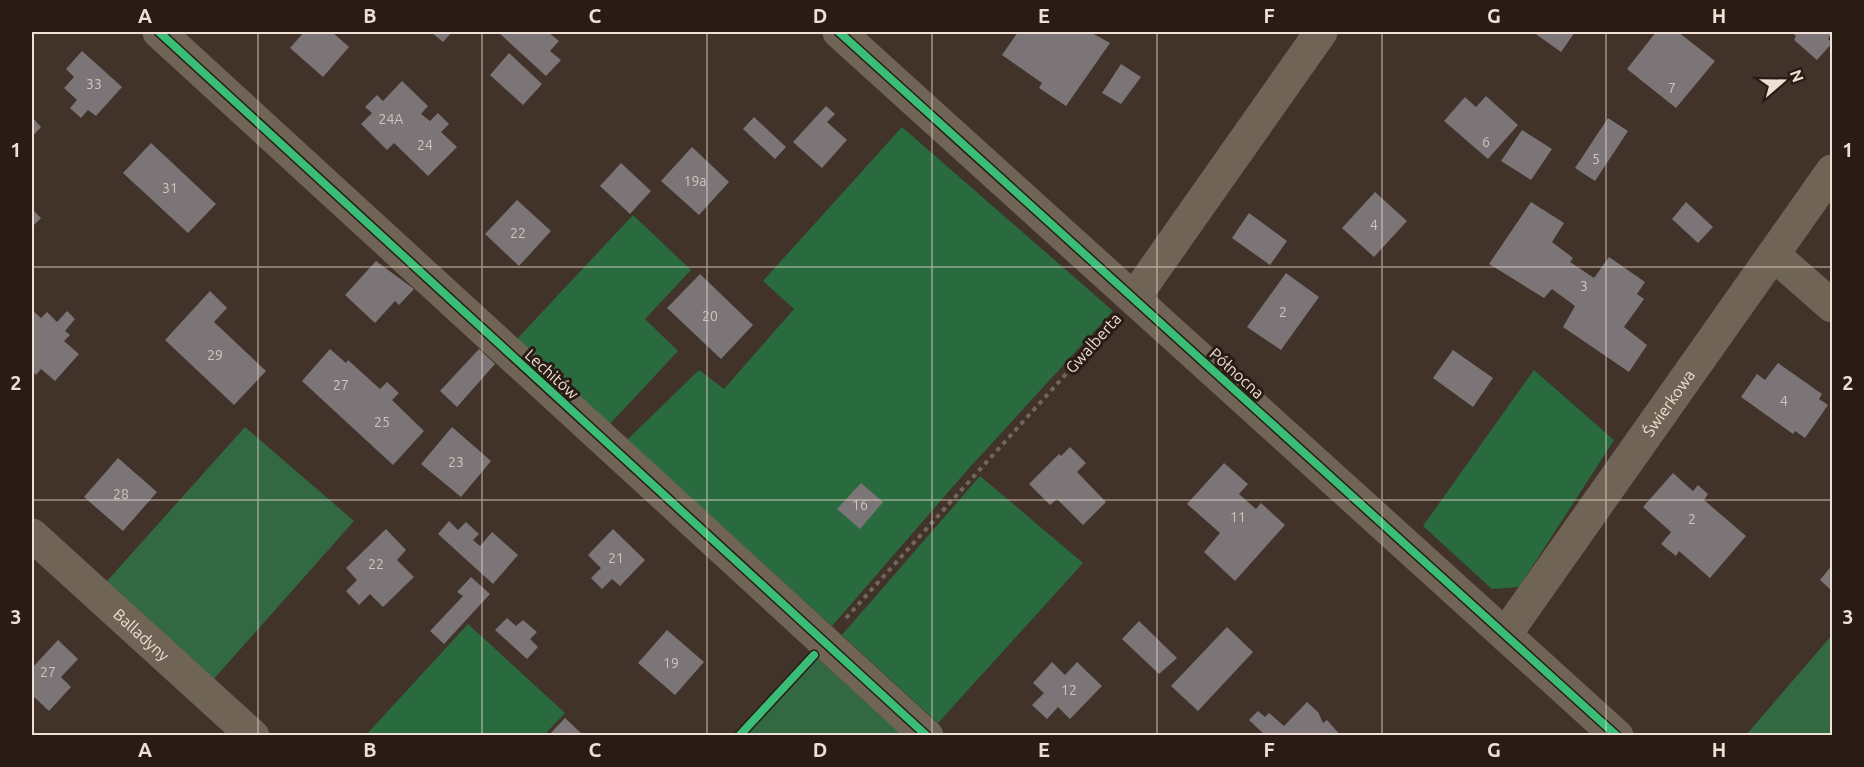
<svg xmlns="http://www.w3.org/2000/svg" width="1864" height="767" font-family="Ubuntu,sans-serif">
  <rect width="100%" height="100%" fill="#413329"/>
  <path fill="#326942" d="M245,427L354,521L212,681L107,581Z
    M1832,635V735H1746Z
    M817,658L902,735H747Z"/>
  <path fill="#296b3f" d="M902,127L1113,311L970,467L832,626L627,440L699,370L724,389L794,309L763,281Z
    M633,215L691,270L645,319L678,351L608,426L516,340Z
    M1534,370L1614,440L1519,587L1492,589L1423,526Z
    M980,476L1083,563L938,723L842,635Z
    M468,624L565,713L544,735H366Z"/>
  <path fill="#7b7577" d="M304,32H332L349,47L323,77L290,48Z
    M431,32H452L443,42Z
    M498,32H548L559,41L550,51L561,60L546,76Z
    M1018,32H1090L1110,43L1066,106L1039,88L1042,83L1002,55Z
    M1533,32H1575L1561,52Z
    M1656,32H1678L1715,61L1676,108L1627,69Z
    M1791,32H1832L1828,39L1832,43L1817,60L1794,40L1796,36Z
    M82,51L122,87L96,116L88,110L81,118L70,108L77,100L64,88L74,77L66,69Z
    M509,53L542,84L523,105L490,75Z
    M1121,64L1141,77L1121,104L1102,93Z
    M402,81L428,106L421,114L430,121L438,113L449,124L441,132L457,147L428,176L394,143L387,150L361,124L372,113L365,107L377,95L383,101Z
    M1486,96L1518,125L1488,159L1444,121L1465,97L1476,107Z
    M826,106L835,114L827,122L847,140L822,168L793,142Z
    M32,117L41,127L32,137Z
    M754,117L786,147L775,159L743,129Z
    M1608,118L1628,131L1595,181L1575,168Z
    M1522,130L1552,149L1531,180L1501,161Z
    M151,143L216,204L188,233L123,173Z
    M692,147L729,182L699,215L661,181Z
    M621,163L651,191L630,214L600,186Z
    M1375,192L1407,221L1374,257L1342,228Z
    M517,200L551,231L519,266L485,234Z
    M1531,202L1564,223L1552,242L1573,258L1570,262L1594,278L1609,257L1645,282L1637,294L1644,299L1624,327L1647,345L1629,372L1563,327L1575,306L1552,289L1544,298L1489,264Z
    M1686,202L1713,227L1698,243L1672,219Z
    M32,209L41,218L32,227Z
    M1249,213L1287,241L1270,265L1232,238Z
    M376,261L414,289L399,305L395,301L375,323L345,295Z
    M1286,273L1319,297L1281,350L1247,327Z
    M700,274L753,325L721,359L667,308Z
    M210,291L227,308L214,322L266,371L234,405L165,340Z
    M32,310L41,318L47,312L57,322L67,311L75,319L65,331L70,335L64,341L79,354L55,381L41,369L36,375L32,371Z
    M330,349L346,363L348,360L380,389L387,382L399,393L392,400L424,431L393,465L302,381Z
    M479,349L495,364L457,407L440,391Z
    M1453,350L1493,378L1473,407L1433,378Z
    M1778,363L1822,394L1819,399L1828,405L1805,438L1795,431L1793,434L1741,397L1757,374L1765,380Z
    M452,427L491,461L461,497L421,464Z
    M1070,447L1086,463L1077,472L1106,502L1083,525L1057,499L1050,505L1029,484L1059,454L1061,456Z
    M118,458L157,492L123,531L84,497Z
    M1224,463L1248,484L1239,494L1256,509L1261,503L1285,525L1235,581L1204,552L1220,533L1187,504Z
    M1673,473L1693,491L1698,485L1708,494L1704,500L1746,536L1710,578L1679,551L1676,556L1661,544L1671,532L1643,507Z
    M861,483L883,502L860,529L837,509Z
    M449,521L458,530L466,522L479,534L473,540L480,546L492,532L518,555L493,584L438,534Z
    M386,529L406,550L397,560L414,577L383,607L370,594L359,605L346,591L357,580L346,568Z
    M613,529L645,560L620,586L612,579L602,589L591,578L601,568L588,555Z
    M1832,565V591L1820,580Z
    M471,577L490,594L444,644L430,631L463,596L457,592Z
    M507,618L516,626L523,620L537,632L530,639L538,647L527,659L495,630Z
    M1139,621L1177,658L1159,674L1122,639Z
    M1227,627L1253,652L1198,711L1171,686Z
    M667,630L704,662L675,695L638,663Z
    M58,640L78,659L61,677L71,687L49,711L32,695V668Z
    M1052,662L1065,675L1077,662L1102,686L1070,719L1058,707L1047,719L1032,705L1044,693L1033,683Z
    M1307,702L1318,712L1323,723L1327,720L1341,736H1266L1249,720L1258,711L1265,717L1269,713L1284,726Z
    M565,718L584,736H548Z"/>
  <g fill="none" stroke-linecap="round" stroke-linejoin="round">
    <path stroke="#706659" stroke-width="4" stroke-dasharray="4.5 4.5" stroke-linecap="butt" d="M846,618L1112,323"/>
    <g stroke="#6f6455" stroke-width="33">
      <path d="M159,32L927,736"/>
      <path d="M839,32L1617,736"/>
      <path d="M1775,256L1832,306"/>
      <path d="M1134,298L1321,32"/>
      <path id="s1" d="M32,535L253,736"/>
      <path id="s2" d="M1505,635L1832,171"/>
    </g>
    <g stroke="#281c14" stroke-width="11">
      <path id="cycleway" d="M159,32L927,736
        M839,32L1617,736
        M739,736L814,655"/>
    </g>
    <use href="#cycleway" stroke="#3abd76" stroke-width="8"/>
  </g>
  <path fill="none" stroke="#f0dfd4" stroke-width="1.5" stroke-opacity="0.55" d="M258,32V736M482,32V736M707,32V736M932,32V736M1157,32V736M1382,32V736M1606,32V736M32,267H1832M32,500H1832"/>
  <g text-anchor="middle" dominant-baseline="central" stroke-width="6" stroke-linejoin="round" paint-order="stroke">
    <g font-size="14" fill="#d3c4bd">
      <text x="94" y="84">33</text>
      <text x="1672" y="88">7</text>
      <text x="391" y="119">24A</text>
      <text x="1486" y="142">6</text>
      <text x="425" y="145">24</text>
      <text x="1596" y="159">5</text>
      <text x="695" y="181">19a</text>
      <text x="170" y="188">31</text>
      <text x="1374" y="225">4</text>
      <text x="518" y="233">22</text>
      <text x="1584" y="286">3</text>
      <text x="1283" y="312">2</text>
      <text x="710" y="316">20</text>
      <text x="215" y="355">29</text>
      <text x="341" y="385">27</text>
      <text x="1784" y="401">4</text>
      <text x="382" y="422">25</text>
      <text x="456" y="462">23</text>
      <text x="121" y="494">28</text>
      <text x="860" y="505">16</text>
      <text x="1238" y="517">11</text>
      <text x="1692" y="519">2</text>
      <text x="616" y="558">21</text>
      <text x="376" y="564">22</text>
      <text x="671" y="663">19</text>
      <text x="48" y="672">27</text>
      <text x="1069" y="690">12</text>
    </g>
    <g font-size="16" fill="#f0dfd4" stroke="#281c14">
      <text transform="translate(1093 343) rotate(-48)">Gwalberta</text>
      <text transform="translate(1237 373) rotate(42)">Północna</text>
      <text transform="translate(552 374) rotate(42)">Lechitów</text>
      <text stroke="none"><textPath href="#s2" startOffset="284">Świerkowa</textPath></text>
      <text stroke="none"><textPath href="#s1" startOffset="148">Balladyny</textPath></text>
    </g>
  </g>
  <rect width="1864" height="767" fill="none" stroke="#281c14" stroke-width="66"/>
  <g transform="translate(1783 81) rotate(70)" stroke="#281c14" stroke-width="4.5" paint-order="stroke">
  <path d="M0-4.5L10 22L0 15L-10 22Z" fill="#f0dfd4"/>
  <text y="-9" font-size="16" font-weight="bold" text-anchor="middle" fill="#f0dfd4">N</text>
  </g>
  <rect x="33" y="33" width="1798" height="701" fill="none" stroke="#f0dfd4" stroke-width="2"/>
  <g font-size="20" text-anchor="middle" font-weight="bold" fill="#f0dfd4">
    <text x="145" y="23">A</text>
    <text x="370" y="23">B</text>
    <text x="595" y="23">C</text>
    <text x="820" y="23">D</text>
    <text x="1044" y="23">E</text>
    <text x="1269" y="23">F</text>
    <text x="1494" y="23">G</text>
    <text x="1719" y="23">H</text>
    <text x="16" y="157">1</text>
    <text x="1848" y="157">1</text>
    <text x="16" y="390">2</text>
    <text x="1848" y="390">2</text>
    <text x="16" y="624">3</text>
    <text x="1848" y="624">3</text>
    <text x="145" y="757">A</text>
    <text x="370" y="757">B</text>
    <text x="595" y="757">C</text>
    <text x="820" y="757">D</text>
    <text x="1044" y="757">E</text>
    <text x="1269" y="757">F</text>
    <text x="1494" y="757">G</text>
    <text x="1719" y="757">H</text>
  </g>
</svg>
